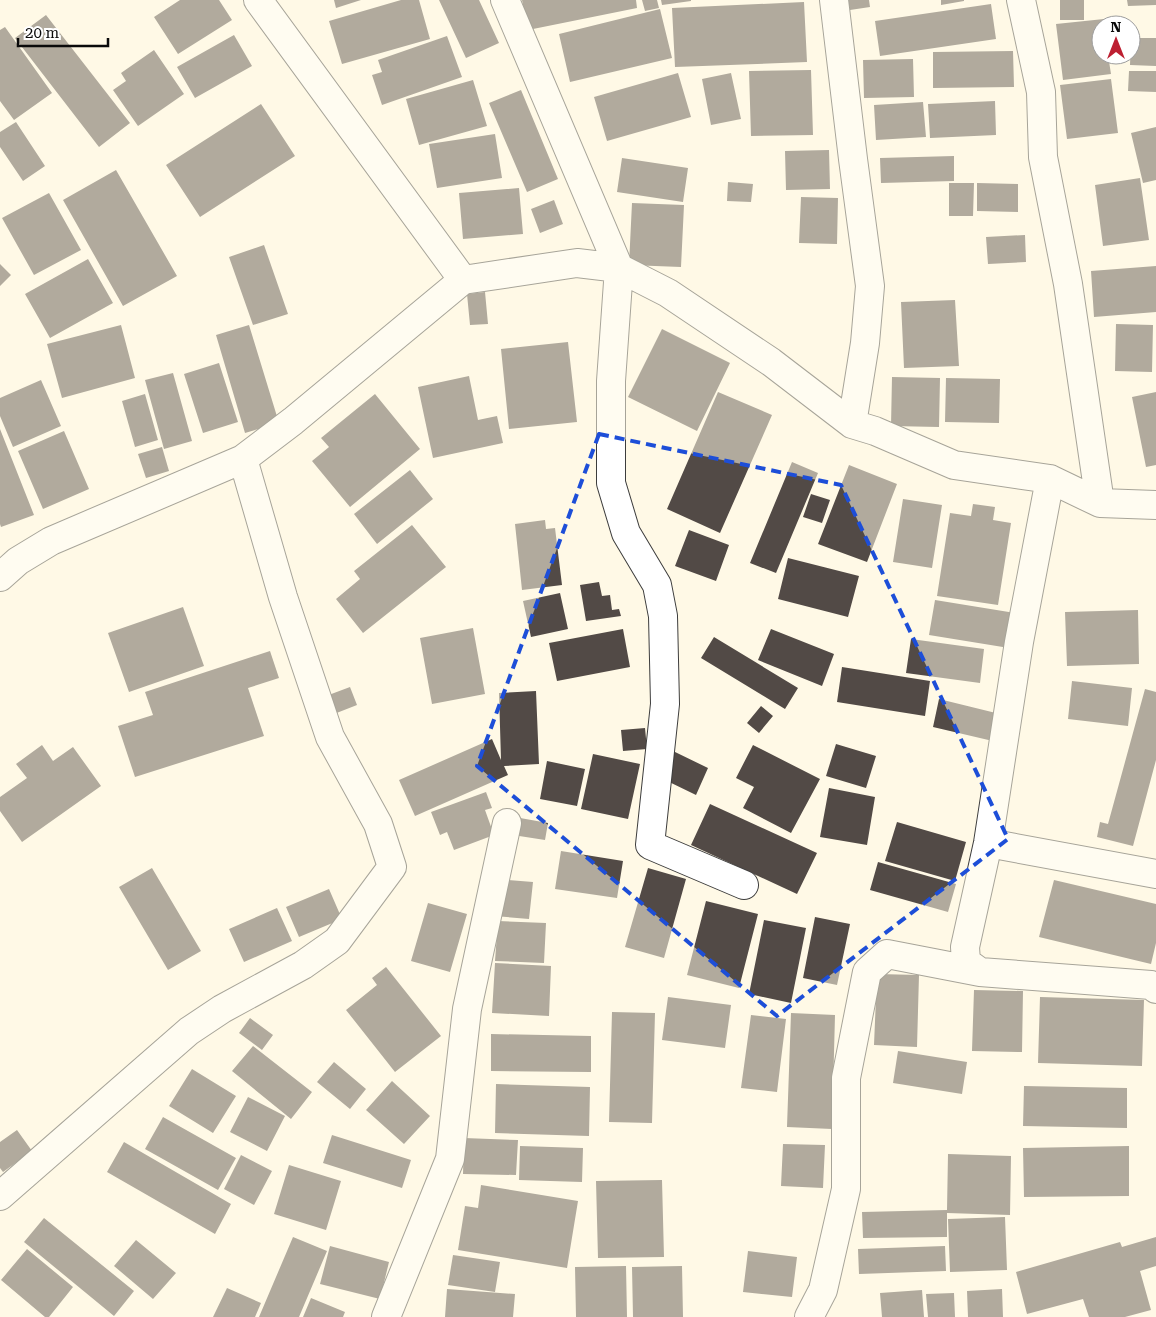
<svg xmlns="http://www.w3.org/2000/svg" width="1156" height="1317" font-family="'Roboto Serif',serif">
  <rect width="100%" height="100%" fill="#fff9e6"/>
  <path fill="#524a46" d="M180,0H219L232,20L178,54L154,17Z
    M334,0H361L336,8Z
    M401,0H419L430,39L342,64L329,21Z
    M439,0H479L499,43L466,58Z
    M522,0H636L637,8L528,30Z
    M642,0H657L659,8L645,11Z
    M661,0H691V1L662,5Z
    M848,0H869L870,7L850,10Z
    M941,0H964V1L941,5Z
    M1060,0H1084V20H1060Z
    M1127,0H1156V5L1128,6Z
    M804,2L807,62L675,67L672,8Z
    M991,4L996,39L880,56L875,21Z
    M660,9L672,58L570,82L559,34Z
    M46,15L130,123L99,147L15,38Z
    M1104,19L1105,25H1101V55H1108L1111,74L1063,80L1056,24Z
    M5,27L52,93L14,120L0,101V30Z
    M234,35L252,66L195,98L177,67Z
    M447,36L462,77L382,105L372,75L382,72L378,60Z
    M1131,38H1156V66L1130,65Z
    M154,50L184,94L138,126L113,90L126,81L121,73Z
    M1013,51L1014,87L933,88V52Z
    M913,59L914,97L864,98L863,60Z
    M811,70L813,135L751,136L749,71Z
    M1129,71H1156V92L1128,91Z
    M678,73L691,117L607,141L594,97Z
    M731,73L741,119L711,125L702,79Z
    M1111,79L1118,133L1067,139L1060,85Z
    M473,80L487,126L419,145L406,99Z
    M521,90L558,179L527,192L489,103Z
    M995,101L996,135L930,138L928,104Z
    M923,102L926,137L876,140L874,105Z
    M261,104L295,156L200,217L166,165Z
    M16,122L45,166L23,181L0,147V132Z
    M1156,127V180L1143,183L1131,133Z
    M495,134L502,178L437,188L429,144Z
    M829,150L830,189L786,190L785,151Z
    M954,156V181L881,183L880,158Z
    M622,158L688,168L683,202L617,192Z
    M116,170L177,276L123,306L63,200Z
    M1140,178L1149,240L1103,246L1095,185Z
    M728,182L753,184L751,202L727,201Z
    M949,183H974L973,216H949Z
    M977,183L1018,184V212L977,211Z
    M519,188L523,234L463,239L459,193Z
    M49,193L81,250L34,275L2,218Z
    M801,197L838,198L837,244L799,243Z
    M554,200L563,224L540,233L531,209Z
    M632,203L684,205L681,267L629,265Z
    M1025,235L1026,262L988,264L986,237Z
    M264,245L288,314L253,325L229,257Z
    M88,259L113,303L50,338L25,294Z
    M0,264L11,275L0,286Z
    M1156,266V312L1094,317L1091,271Z
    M485,292L488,324L470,325L467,294Z
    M955,300L959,366L904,368L901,302Z
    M1116,324L1153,325L1152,372L1115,371Z
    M121,325L135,378L62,398L47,344Z
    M249,325L279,423L245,433L216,335Z
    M662,329L730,363L697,431L628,397Z
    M568,342L577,422L509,429L501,349Z
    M219,363L238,422L203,433L184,374Z
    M173,373L192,441L164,449L145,380Z
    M469,376L478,420L497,416L503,443L433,458L418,387Z
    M892,377L940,378L939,427L891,426Z
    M946,378L1000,379L999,423L945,422Z
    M41,380L61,426L13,447L0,416V398Z
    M718,392L772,415L720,533L667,509Z
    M1156,392V465L1146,467L1132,397Z
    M145,394L158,440L135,447L122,401Z
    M375,394L420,449L350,507L312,461L329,447L321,438Z
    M0,429L34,515L1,527L0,524Z
    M64,431L89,489L43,509L18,451Z
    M162,447L169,471L146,478L138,454Z
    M792,462L818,473L776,573L750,563Z
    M849,465L897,484L867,562L818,544Z
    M410,470L433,499L377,544L354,514Z
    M811,494L830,500L822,523L803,517Z
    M903,499L942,505L932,568L893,562Z
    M973,504L995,507L993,520L1011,523L998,605L937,596L950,513L971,516Z
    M545,520L546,529L555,528L562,585L522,590L515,524Z
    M412,525L446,567L363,633L336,599L360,579L354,571Z
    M689,530L729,545L716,581L675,566Z
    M788,558L859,576L848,617L778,599Z
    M599,582L602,596L610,595L612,610L619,609L621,616L586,621L580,585Z
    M560,593L568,629L531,637L523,601Z
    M935,600L1015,613L1009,648L929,635Z
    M183,607L204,666L129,692L108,633Z
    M1138,610L1139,664L1067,666L1065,612Z
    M473,628L485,694L432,704L420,638Z
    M623,629L630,667L557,681L549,643Z
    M771,629L834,654L822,686L758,660Z
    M714,637L798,688L785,709L701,658Z
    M911,639L984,649L980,683L906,673Z
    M270,651L279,678L248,688L264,736L135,777L118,726L153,715L145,692Z
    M842,667L930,681L925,716L837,702Z
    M1072,681L1132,688L1128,726L1068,719Z
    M350,687L357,705L334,714L326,696Z
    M1145,689L1156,692V760L1133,846L1097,837L1100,822L1108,824Z
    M536,691L539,764L504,766L508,775L415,816L399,780L492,739L501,760L499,693Z
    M939,699L1004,715L997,742L933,727Z
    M761,706L773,716L759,733L747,723Z
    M645,728L647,749L623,751L621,730Z
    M836,744L876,756L866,788L826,776Z
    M42,745L53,761L73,747L101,786L22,842L0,811V797L27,778L16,764Z
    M753,745L820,779L791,833L743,808L754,787L736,778Z
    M673,751L708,768L696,795L661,778Z
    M593,754L640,764L628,819L581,809Z
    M547,761L585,769L577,806L540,799Z
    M829,788L875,797L867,845L820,837Z
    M486,792L492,808L485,810L494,835L454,850L447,832L440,835L431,812Z
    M710,804L817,853L797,894L691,845Z
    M509,816L548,823L545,840L506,834Z
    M897,822L966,842L955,881L885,861Z
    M561,851L623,861L617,898L555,889Z
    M878,862L956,884L948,912L870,890Z
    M152,868L201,951L168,970L119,887Z
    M648,868L686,879L664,958L625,947Z
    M497,879L533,882L529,919L494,916Z
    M1054,880L1156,904V943L1151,964L1039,937Z
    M329,889L342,919L299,937L286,907Z
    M706,901L758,914L739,988L687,975Z
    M428,903L467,914L450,972L411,961Z
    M277,908L292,941L244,962L229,929Z
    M815,917L850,924L837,985L803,978Z
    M764,920L806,928L791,1003L749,994Z
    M498,921L546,923L544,963L495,961Z
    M495,963L551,966L549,1016L492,1013Z
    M386,967L441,1036L395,1072L346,1010L377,985L372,978Z
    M877,974L919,975L917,1047L874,1045Z
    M974,990L1023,991L1022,1052L972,1051Z
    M668,997L731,1005L725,1048L662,1040Z
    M1040,997L1144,1000L1142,1066L1038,1063Z
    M612,1012L655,1013L652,1123L609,1122Z
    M791,1013L835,1015L832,1129L787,1127Z
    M751,1015L786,1019L777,1092L741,1088Z
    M250,1018L273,1035L262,1050L239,1033Z
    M491,1034L591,1036V1072L491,1071Z
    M253,1046L312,1092L291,1119L232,1071Z
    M898,1051L967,1062L962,1094L893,1083Z
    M334,1062L366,1089L350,1109L317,1082Z
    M192,1069L236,1096L213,1133L169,1106Z
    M392,1081L430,1116L404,1144L366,1110Z
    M496,1084L590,1087L589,1136L495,1133Z
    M1024,1086L1127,1088V1128L1023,1126Z
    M248,1097L285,1116L267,1151L230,1132Z
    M163,1117L236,1158L218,1190L145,1149Z
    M17,1130L32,1151L3,1172L0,1168V1142Z
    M332,1135L411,1160L402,1188L323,1163Z
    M464,1138L518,1140L516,1175L463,1174Z
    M124,1142L231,1204L215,1234L107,1172Z
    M783,1144L825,1145L823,1188L781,1186Z
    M520,1146L583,1148L582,1182L519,1180Z
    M1129,1146V1196L1024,1197L1023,1148Z
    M948,1154L1011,1156L1010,1215L947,1213V1237L863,1238L862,1212L947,1210Z
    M241,1155L272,1171L254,1205L224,1189Z
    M289,1165L341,1181L326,1230L274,1214Z
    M662,1180L664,1257L598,1258L596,1181Z
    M481,1185L578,1201L567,1268L458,1250L465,1206L478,1208Z
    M1005,1217L1007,1270L950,1272L948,1219Z
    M44,1218L134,1291L114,1316L24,1242Z
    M293,1237L327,1251L299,1317H259Z
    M1156,1237V1266L1140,1271L1151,1310L1125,1317H1089L1083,1299L1027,1314L1016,1272L1120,1242L1122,1247Z
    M136,1240L176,1273L153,1299L114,1266Z
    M330,1246L389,1262L380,1299L320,1284Z
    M945,1246L946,1271L859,1274L858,1249Z
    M27,1249L73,1287L49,1317H45L1,1280Z
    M748,1251L797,1257L792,1297L743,1292Z
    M453,1255L500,1262L495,1292L448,1285Z
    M626,1266L627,1317H576L575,1267Z
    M682,1266L683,1317H633L632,1267Z
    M227,1288L261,1303L255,1317H213Z
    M447,1289L515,1294L513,1317H445Z
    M1002,1289L1003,1317H968L967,1291Z
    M922,1290L924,1317H882L880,1293Z
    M954,1293L955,1317H928L926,1294Z
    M311,1298L345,1312L343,1317H303Z"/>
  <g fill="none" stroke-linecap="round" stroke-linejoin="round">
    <g stroke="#3d3d3d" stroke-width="30">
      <path id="minor" d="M258,0L463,280
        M505,0L619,268L611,381V483L626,533L657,585L663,616L665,704L650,845L744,885
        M834,0L853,159L870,286L865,343L852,424
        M1021,0L1041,92L1043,157L1068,284L1100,503
        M1050,479L1019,642L988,843L965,947L966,962L980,972L1151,985L1156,989
        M0,577L18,561L51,541L243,459L293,421L463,280L577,263L619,268L668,293L771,362L852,424L875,431L954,465L1050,479L1100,503L1156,505
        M988,843L1156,874
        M0,1196L189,1031L222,1009L303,965L337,941L392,867L378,824L330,737L283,597L243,459
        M386,1317L450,1159L467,1009L507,823
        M809,1317L823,1290L846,1189V1078L867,972L887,954L980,972"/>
    </g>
    <use href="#minor" stroke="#fff" stroke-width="28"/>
  </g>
  <path d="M0 0H1156V1317H0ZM599,434L841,485L1008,839L777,1016L477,766Z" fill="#fff9e6" fill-opacity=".55" fill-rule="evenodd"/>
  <path fill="none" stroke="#1d4ed8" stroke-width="4" stroke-dasharray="10 6" stroke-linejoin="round" d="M599,434L841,485L1008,839L777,1016L477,766Z"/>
  <g transform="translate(1116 40)"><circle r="24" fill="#ffffff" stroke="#9d9d9d"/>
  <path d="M0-4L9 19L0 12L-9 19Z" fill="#bd1f31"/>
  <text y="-8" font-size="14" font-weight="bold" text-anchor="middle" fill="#0a0a0a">N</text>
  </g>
  <path d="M18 38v8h90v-8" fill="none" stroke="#0a0a0a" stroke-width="2.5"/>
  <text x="25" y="38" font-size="15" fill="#0a0a0a" stroke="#ffffff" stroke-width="4" paint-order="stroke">20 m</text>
</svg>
